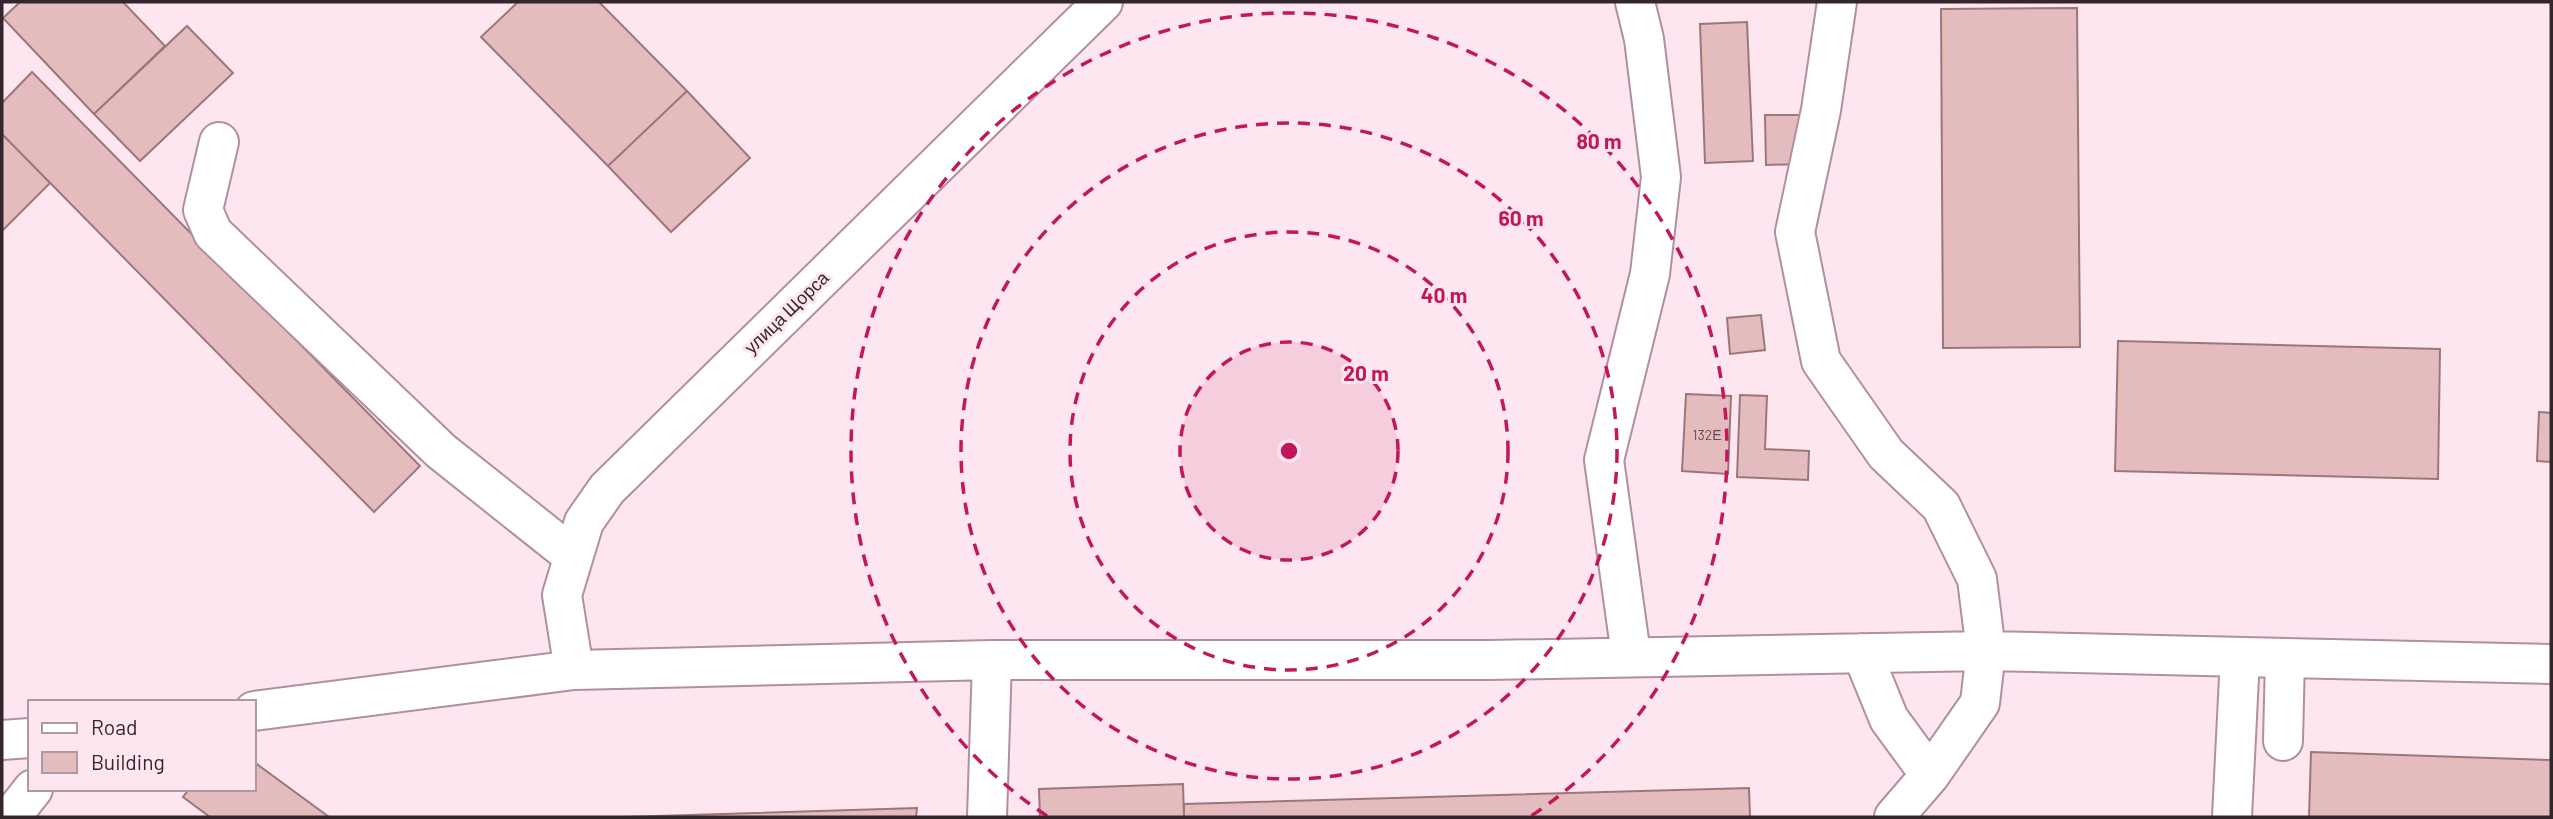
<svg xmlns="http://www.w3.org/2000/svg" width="2553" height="819" font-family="Barlow,sans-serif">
  <rect width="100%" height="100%" fill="#fde6f0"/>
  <path fill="#e5bcbe" stroke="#9c7779" stroke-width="2" d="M20,2H123L165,46L94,114L3,18Z
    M518,2H599L687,91L608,166L481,37Z
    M2077,8L2080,347L1943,348L1941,9Z
    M1747,22L1753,161L1705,163L1700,24Z
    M187,26L233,73L140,161L94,114Z
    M32,72L420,466L374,512L2,134V103Z
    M687,91L750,158L671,232L608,166Z
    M1765,115H1800L1801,164L1766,165Z
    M2,134L50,183L2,231Z
    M1761,315L1765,350L1730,354L1727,318Z
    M2118,341L2440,349L2438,479L2115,471Z
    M1686,394L1731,396L1728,474L1682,471Z
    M1740,395L1767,396L1765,449L1809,451L1808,480L1737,477Z
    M2539,412L2551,413V462L2537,461Z
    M2311,752L2551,760V817H2309Z
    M254,762L329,817H210L183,797L189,789H254Z
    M1183,784L1184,817H1040L1039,789Z
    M1749,788L1750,817H1184V804Z
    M917,808L916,817H624Z"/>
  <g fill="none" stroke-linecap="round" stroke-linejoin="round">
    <g stroke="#b18f9f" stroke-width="42">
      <path id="minor" d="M1837,2L1821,110L1795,232L1821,361L1886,454L1941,506L1977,579L1986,651L1980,703L1930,775L1894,817
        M219,142L203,210L213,233L441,451L573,556
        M1862,653L1889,719L1930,775
        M1631,655L1604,460L1650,274L1661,177L1644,39L1635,2
        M574,670L562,595L584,522L607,489L1103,2
        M254,711L574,670L992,660H1490L1986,651L2551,664
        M2,740L30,738
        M2283,741L2285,658
        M11,817L33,789
        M987,817L992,660
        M2232,817L2240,657"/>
    </g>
    <use href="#minor" stroke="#fff" stroke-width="38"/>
  </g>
  <circle cx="1289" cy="451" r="109" fill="#c2185b" fill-opacity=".12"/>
  <g fill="none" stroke="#c2185b" stroke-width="3.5" stroke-dasharray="12 9">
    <circle cx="1289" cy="451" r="109"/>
    <circle cx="1289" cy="451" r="219"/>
    <circle cx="1289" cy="451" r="328"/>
    <path d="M1047 816A438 438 0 1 1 1531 816"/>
  </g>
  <g text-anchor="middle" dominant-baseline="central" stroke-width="6" stroke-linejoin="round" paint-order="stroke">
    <g font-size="14" fill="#604c51">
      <text x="1707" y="434">132Е</text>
    </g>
    <g font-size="18" fill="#34262d" stroke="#fde6f0">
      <text transform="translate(786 312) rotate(-44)">улица Щорса</text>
    </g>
  </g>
  <circle cx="1289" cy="451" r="10" fill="#c2185b" stroke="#fde6f0" stroke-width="3.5"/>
  <g font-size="21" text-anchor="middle" font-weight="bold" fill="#c2185b" stroke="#fde6f0" stroke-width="6" stroke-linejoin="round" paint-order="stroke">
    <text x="1599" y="149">80 m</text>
    <text x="1521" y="226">60 m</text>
    <text x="1444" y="303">40 m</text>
    <text x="1366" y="381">20 m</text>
  </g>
  <rect width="2553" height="819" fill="none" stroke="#34262d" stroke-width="7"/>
  <rect x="28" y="700" width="228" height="91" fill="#fde6f0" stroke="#ad99a2" stroke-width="2"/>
  <rect x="42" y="723" width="35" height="10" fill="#ffffff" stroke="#ad99a2" stroke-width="2"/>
  <text x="91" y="735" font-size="21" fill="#34262d">Road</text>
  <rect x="42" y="752" width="35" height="21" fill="#e5bcbe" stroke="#ad99a2" stroke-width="2"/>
  <text x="91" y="770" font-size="21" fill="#34262d">Building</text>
</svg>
